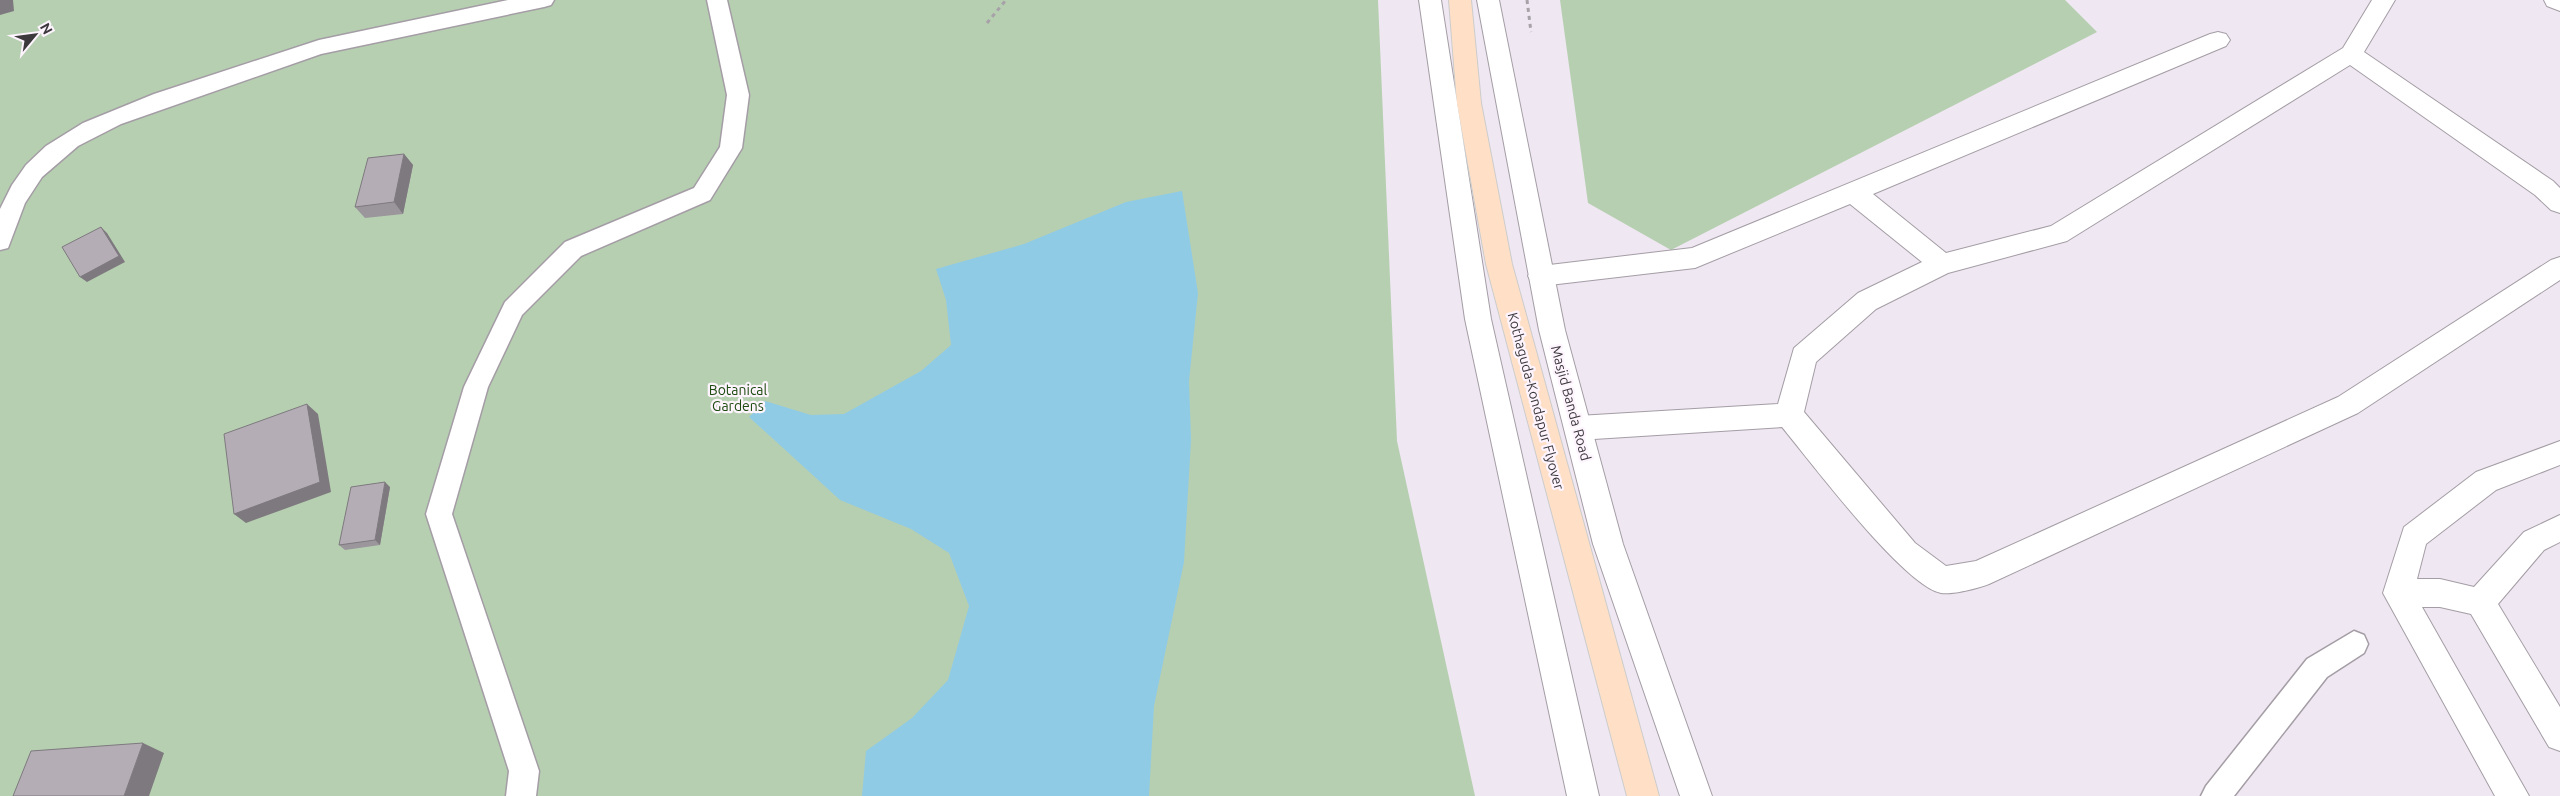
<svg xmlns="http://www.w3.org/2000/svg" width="2560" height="796" font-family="Ubuntu,sans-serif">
  <rect width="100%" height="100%" fill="#efe7f1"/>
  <path fill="#b6cfb1" d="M0,0H1378L1397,441L1475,796H0Z
    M1560,0H2065L2097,32L1671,250L1588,203Z"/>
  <path fill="#90cbe6" d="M1182,191L1198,293L1189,381L1191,440L1184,562L1154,706L1149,796H862L866,751L912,718L948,680L969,606L949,553L911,529L840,500L749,417L765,401L811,415L844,414L921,371L951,345L946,300L936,269L1024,244L1126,202Z"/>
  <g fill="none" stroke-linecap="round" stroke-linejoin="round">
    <g stroke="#a49da5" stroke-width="3">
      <path id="lane" d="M508,0H554L551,5L544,7L321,54L121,124L78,146L42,177L25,203L8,248L0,250V209L12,185L26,165L46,146L83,123L154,94L319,40Z
        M707,0H727L749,95L742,148L710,200L581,256L522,315L488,387L452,514L539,771L536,796H506L509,771L426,514L464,387L505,302L565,242L694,188L720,147L727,95Z
        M2354,631L2364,635L2368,644L2364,653L2327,677L2234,796H2201L2206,786L2307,659Z"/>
    </g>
    <g stroke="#a49da5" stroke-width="2">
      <path id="street" d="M2372,0H2395L2364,52L2553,181L2560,188V213L2551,210L2535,195L2350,65L2067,241L1948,273L1876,309L1816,362L1804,412L1915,543L1946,566L1976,561L2338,397L2551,260L2560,257V280L2358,413L1989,584C1979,588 1952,595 1941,593C1904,586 1810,461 1782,427L1578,440L1568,436L1564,428L1568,420L1578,416L1778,404L1794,348L1858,293L1922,262L1850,204L1695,268L1541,286L1532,283L1528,276L1532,269L1541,266L1692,248L2210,34L2218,32L2226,34L2230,40L2226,46L1873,194L1946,253L2051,226L2343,48Z
        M2544,0H2560V11L2547,6Z
        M2560,441V465L2496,490L2426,544L2417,579H2440L2474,587L2524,532L2560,515V542L2544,550L2498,604L2560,707V751L2549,747L2471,614L2440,607H2422L2529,796H2495L2383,593L2404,527L2476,472Z"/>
    </g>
    <g stroke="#a49da5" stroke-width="2">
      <path id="secondary" d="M1419,0H1441L1491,319L1599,796H1567L1465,319Z
        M1477,0H1499L1565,330L1623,544L1712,796H1680L1593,544L1539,330Z"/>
    </g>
    <g stroke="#ccc" stroke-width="2">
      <path id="primary" d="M1449,0H1471L1481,103L1512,264L1659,796H1627L1486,264L1457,103Z"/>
    </g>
    <path stroke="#a7a1a8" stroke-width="3" stroke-dasharray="4 4" stroke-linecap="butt" d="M1527,0L1531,32
      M987,23L1006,0"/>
    <use href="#lane" fill="#fff" fill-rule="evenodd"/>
    <use href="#street" fill="#fff" fill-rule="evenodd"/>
    <use href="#secondary" fill="#fff" fill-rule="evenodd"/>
    <use href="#primary" fill="#ffe0c7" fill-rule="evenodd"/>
  </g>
  <path fill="#9b959c" d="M404,154L413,165L403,214L365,218L355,207Z
    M390,487L380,545L345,550L339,545Z"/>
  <path fill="#7e797f" d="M0,0H13L14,11L0,15Z
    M404,154L413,165L403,214L394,202Z
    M101,227L107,233L125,262L87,282L80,277Z
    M307,404L318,414L331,492L246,523L234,514Z
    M385,482L390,487L380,545L375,540Z
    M143,743L164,753L149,796H124Z"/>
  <path fill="#b4adb5" stroke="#7e797f" d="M404,154L394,202L355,207L368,158Z
    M101,227L119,256L80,277L62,247Z
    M307,404L320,482L234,514L224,434Z
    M385,482L375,540L339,545L351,487Z
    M143,743L124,796H13L31,751Z"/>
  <g text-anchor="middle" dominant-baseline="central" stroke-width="4.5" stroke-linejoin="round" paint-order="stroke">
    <g font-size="14" fill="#1d4b10" stroke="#fdf4fe">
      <text x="738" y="390">Botanical<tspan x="738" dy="16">Gardens</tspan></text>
    </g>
    <g font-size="14" fill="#3c393c" stroke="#fdf4fe">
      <text transform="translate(1536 401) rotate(75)">Kothaguda-Kondapur Flyover</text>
      <text transform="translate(1571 403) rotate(75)">Masjid Banda Road</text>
    </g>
  </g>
  <g transform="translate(35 35) rotate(61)" stroke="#fdf4fe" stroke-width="4" paint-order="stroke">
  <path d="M0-4L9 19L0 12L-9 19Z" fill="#3c393c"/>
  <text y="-8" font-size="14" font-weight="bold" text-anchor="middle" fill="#3c393c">N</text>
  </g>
</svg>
